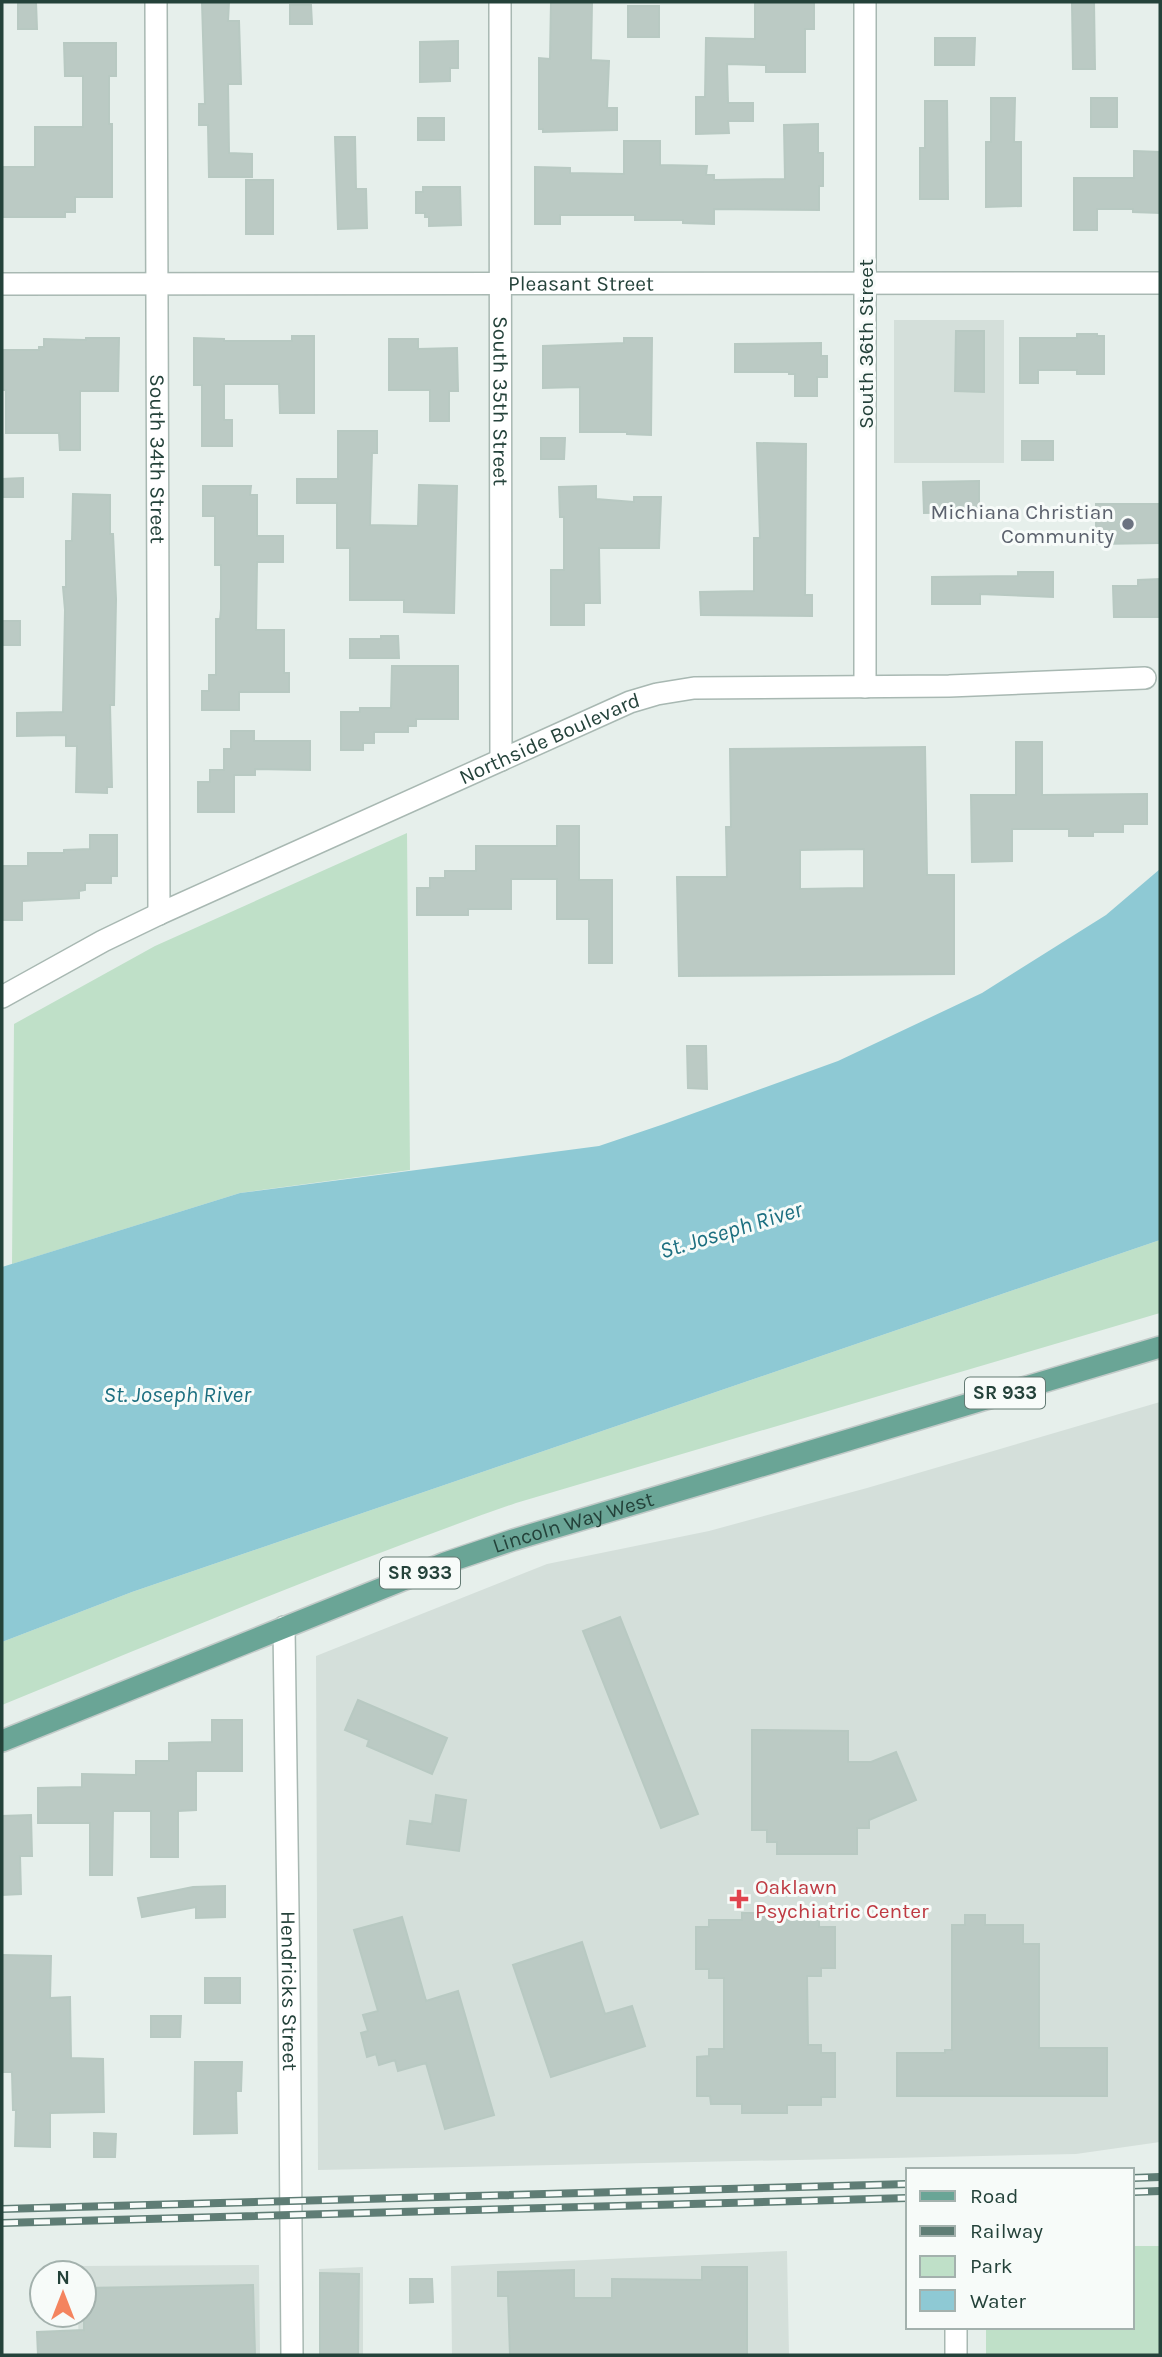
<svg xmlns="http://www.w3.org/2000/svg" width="1162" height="2357" font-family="Karla,sans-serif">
  <rect width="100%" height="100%" fill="#e6efeb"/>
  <path fill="#d4dfda" d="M894,320H1004V463H894Z
    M1160,1402V2142L1076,2154L318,2170L316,1656L547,1564L709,1531L867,1488Z
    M787,2251L789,2355H452L451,2266Z
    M259,2265L260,2355H79L78,2315H84V2273H77V2266Z
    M363,2267V2355H320L319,2269Z"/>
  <path fill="#bfe0c8" d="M407,833L410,1170L240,1193L12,1264L14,1024L155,946Z
    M1160,1240V1313L516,1503C342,1564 172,1635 2,1705V1642L132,1592Z
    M1132,2246H1160V2355H986V2327H1132Z"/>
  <path fill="#8ec9d4" d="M1160,869V1240L132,1592L2,1642V1267L240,1193L599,1146L664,1124L838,1061L982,993L1106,915Z"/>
  <path fill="#bbcac4" stroke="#b8c9c2" stroke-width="2" fill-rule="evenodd" d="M18,2H36L37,29H18Z
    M202,2H229L228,21H239L241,84H228L229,153L252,154V177H209L208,125H199V104H205Z
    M551,2H592L591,60L609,61L607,108H617V130L543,132V129H539V58L550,59Z
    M755,2H814V29H805V72H766V65L727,64L728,103H753V121H728L729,133L696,134V97H705L706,38L755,39Z
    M1072,2H1094L1095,69H1073Z
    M290,5H311L312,24H290Z
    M628,6H659V37H628Z
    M935,38H975L974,65H935Z
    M458,41V68H450V81L420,82V42Z
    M64,43H116V76H109V124H112V197H75V212H65V217H2V167H35V127H83V76H65Z
    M991,98H1015L1014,142H1021V206L986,207V142H991Z
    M1091,98H1117V127H1091Z
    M925,101H947L948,199H920V148H925Z
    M418,118H444V140H418Z
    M818,124V153H823V186H819V210L714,209V224L683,223V220H635V215H560V224H535V167L570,168V173L624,174V141H660V165L707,166L706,175H714V180L785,179L784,125Z
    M335,137H355L356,189H366L367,228L338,229Z
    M1134,151L1160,152V213L1133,212V209H1097V230H1074V178H1134Z
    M246,180H273V234H246Z
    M423,187H460L461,225L429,226V217H425V213H416V192H423Z
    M956,331H984V392L955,391Z
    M1077,334H1097V336H1104V374H1077V370H1038V383H1020V338H1077Z
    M292,336H314V413H280L279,384H224V420H232V446H202V385H194V338L224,339V341H292Z
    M86,338H119L118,391H80V450H60L59,433H6V390H2V350H39V347H44V339L86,340Z
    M624,338H652L651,435L627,434V432H580V387L543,388V346L624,343Z
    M389,339H418V349L457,348L458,391H449V421H430V390H389Z
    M821,343V356H827V377H817V396H795V374H789V372H735V344Z
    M338,431H377V453H372L370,525L418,526L419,485L457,486L454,613L404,612V600H350V548H337V503H297V479H338Z
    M541,438H565L564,459H541Z
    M1022,441H1053V460H1022Z
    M757,443L806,444L805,595H812V616L701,615L700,592L754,591V538H760Z
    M23,478V497H2V479Z
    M979,481V512L924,513L923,482Z
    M203,486H251L250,495H257V536H283V562H257L256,630H284V673H289V692H239V710H202V691H209V675H216V619H220L221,609V565H215V516H203Z
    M596,486V499L634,502V497H661L659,548H599L600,603H584V625H551V570H564V517H560L559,487Z
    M73,494L110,495V534H113L116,599L114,705H110L112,787H107V793L76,792L77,746H66V735L17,736V713L63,712L65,610L63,587H66V541H72Z
    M1096,504H1160V543L1096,544Z
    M1018,572H1053V597L980,594V604H932V577L1018,576Z
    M1160,579V617H1114L1113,586H1138V580Z
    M2,621H20V645H2Z
    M381,636H398L399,658H350V639H381Z
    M392,666H458V719H416V726H408V732H374V743H363V750H341V712H360V708H391Z
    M231,731H254V741H310V770L255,769V775H234V812H198V782H210V770H224V749H231Z
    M1016,742H1042V795L1147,794V824H1123V832H1093V836H1069V829H1012V861L972,862L971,795H1016Z
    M925,747L927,875H954V974L679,976L677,877H727L726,827H731L730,749ZM864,849V888L800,889V850Z
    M557,826H579V880H612V963H589V919H557V879H511V909H468V915H417V888H430V878H445V871H476V846H557Z
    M90,835H117V876H111V883H85V890L79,891V898L22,901V920H2V866H28V853H64V850L90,849Z
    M687,1046H706L707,1089L688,1088Z
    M620,1617L698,1814L661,1828L583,1631Z
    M358,1700L447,1738L432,1774L367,1746L369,1740L345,1730Z
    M212,1720H242V1771H196V1810L178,1811V1857H151V1811H113L112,1875H90V1823H38V1788L82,1787V1774L136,1775V1761H169V1743L212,1742Z
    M752,1730L848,1731V1762H871L896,1752L916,1800L869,1820V1828H857V1854H777V1842H767V1830H752Z
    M436,1795L466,1800L459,1851L407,1844L410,1821L432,1824Z
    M31,1815L32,1856H20L21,1894L2,1895V1816Z
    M225,1886V1917L196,1918V1907L142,1917L138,1898L193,1887Z
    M742,1913H787V1920H819V1927H835V1968H821V1976H807L808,2045H821V2053H835V2097H821V2105H787V2113H742V2104H711L710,2096H697V2057L709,2056V2049H724V1978H709V1969H696V1927H709V1920H742Z
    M965,1915H985V1925H1023V1944H1039V2048H1107V2096H897V2053H945V2050H952V1925H965Z
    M402,1917L426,2001L458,1991L494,2115L445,2129L426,2063L398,2071L395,2060L379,2065L376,2054L367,2057L361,2033L368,2031L363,2015L378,2011L354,1930Z
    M582,1942L605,2014L632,2006L645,2046L551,2077L513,1965Z
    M2,1955L51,1956L50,1998L70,1997L71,2058L103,2059L104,2112L50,2113V2147L15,2146L16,2110H13L12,2072H3Z
    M205,1978H240V2003H205Z
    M151,2016H181L180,2037H151Z
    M195,2062H242L241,2091H236L237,2133L194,2134Z
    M94,2133L116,2134L115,2157H94Z
    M702,2267H747V2355H510L508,2296H498V2272L574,2270V2298H612V2279L702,2280Z
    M320,2273L359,2274L358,2355H320Z
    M410,2279H432L433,2302L410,2303Z
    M253,2285L255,2355H38L37,2332L84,2330V2288Z"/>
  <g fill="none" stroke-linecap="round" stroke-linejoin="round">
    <g stroke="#a8b8b2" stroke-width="24">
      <g id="minor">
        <path id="s1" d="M156,2L159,914"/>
        <path id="s2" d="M500,2L501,760"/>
        <path d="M865,2V687"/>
        <path id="s3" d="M2,997L103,941L159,914L630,702L657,694L694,688L949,686L1145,678"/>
        <path id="s4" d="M284,1627C288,1870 291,2112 292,2355"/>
        <path d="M956,2327V2355"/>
      </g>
    </g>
    <g stroke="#a8b8b2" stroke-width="24">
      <g id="tertiary">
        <path id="s5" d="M2,284L1160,283"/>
      </g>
    </g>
    <g stroke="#c2cac8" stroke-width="24">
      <g id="primary">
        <path id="s6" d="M2,1741L445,1563L513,1540L1160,1347"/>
      </g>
    </g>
    <use href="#minor" stroke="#fff" stroke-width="21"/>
    <use href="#tertiary" stroke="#fff" stroke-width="21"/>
    <use href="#primary" stroke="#6aa596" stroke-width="21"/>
    <g stroke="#5f7d75" stroke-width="8">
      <path id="rail" d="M1132,2178L1160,2177
        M1132,2192L1160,2191
        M2,2209L908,2184
        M2,2223L908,2198"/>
    </g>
    <use href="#rail" stroke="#f7fbf9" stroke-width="5" stroke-dasharray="16" stroke-linecap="butt"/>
  </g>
  <circle fill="#6b7280" stroke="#f7fbf9" stroke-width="2.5" cx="1128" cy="524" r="7"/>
  <path fill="#e0444e" stroke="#f7fbf9" stroke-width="2.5" d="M735.5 1888.5h7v7h7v7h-7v7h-7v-7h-7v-7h7z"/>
  <g text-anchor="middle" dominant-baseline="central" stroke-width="6" stroke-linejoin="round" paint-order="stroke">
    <g fill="#f7fbf9" stroke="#637a73" stroke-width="2">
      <rect x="965" y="1377.5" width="80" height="31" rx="5"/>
      <rect x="380" y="1557.5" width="80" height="31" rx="5"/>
    </g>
    <g font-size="19" font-weight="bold" fill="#24423a">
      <text x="1005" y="1393">SR 933</text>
      <text x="420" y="1573">SR 933</text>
    </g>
    <g font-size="21" fill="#24423a" stroke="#f7fbf9">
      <text stroke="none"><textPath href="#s5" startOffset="579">Pleasant Street</textPath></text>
      <text transform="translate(866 344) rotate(-90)">South 36th Street</text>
      <text stroke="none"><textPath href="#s2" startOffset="399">South 35th Street</textPath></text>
      <text stroke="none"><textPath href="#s1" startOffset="457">South 34th Street</textPath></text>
      <text stroke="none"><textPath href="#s3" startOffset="606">Northside Boulevard</textPath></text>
      <text stroke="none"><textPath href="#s6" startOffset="612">Lincoln Way West</textPath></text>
      <text stroke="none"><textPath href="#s4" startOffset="364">Hendricks Street</textPath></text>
    </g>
    <g font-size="21" fill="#5b616d" stroke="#f7fbf9" text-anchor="end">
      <text x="1114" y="512">Michiana Christian<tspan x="1114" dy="24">Community</tspan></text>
    </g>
    <g font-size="21" fill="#be3a42" stroke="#f7fbf9" text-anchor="start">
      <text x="755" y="1887">Oaklawn<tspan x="755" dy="24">Psychiatric Center</tspan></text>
    </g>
    <g font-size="23" font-style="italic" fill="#1c6f80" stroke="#f7fbf9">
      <text transform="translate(731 1230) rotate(-17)">St. Joseph River</text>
      <text x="177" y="1394">St. Joseph River</text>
    </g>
  </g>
  <rect width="1162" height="2357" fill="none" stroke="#24423a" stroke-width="7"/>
  <rect x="906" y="2168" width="228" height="161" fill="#f7fbf9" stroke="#a3b1ad" stroke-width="2"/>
  <rect x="920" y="2191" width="35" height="10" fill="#6aa596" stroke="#a3b1ad" stroke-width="2"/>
  <text x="970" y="2203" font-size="21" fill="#24423a">Road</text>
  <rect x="920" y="2226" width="35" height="10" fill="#5f7d75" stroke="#a3b1ad" stroke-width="2"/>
  <text x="970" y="2238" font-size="21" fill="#24423a">Railway</text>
  <rect x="920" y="2256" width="35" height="21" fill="#bfe0c8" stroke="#a3b1ad" stroke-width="2"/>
  <text x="970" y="2273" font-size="21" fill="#24423a">Park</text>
  <rect x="920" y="2290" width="35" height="21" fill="#8ec9d4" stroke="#a3b1ad" stroke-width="2"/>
  <text x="970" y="2308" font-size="21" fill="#24423a">Water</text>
  <g transform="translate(63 2294)"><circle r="33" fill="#f7fbf9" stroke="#a3b1ad" stroke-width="2"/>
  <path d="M0-5L12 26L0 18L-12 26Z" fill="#f4845f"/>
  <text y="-10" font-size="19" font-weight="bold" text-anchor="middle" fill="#24423a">N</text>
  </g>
</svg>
